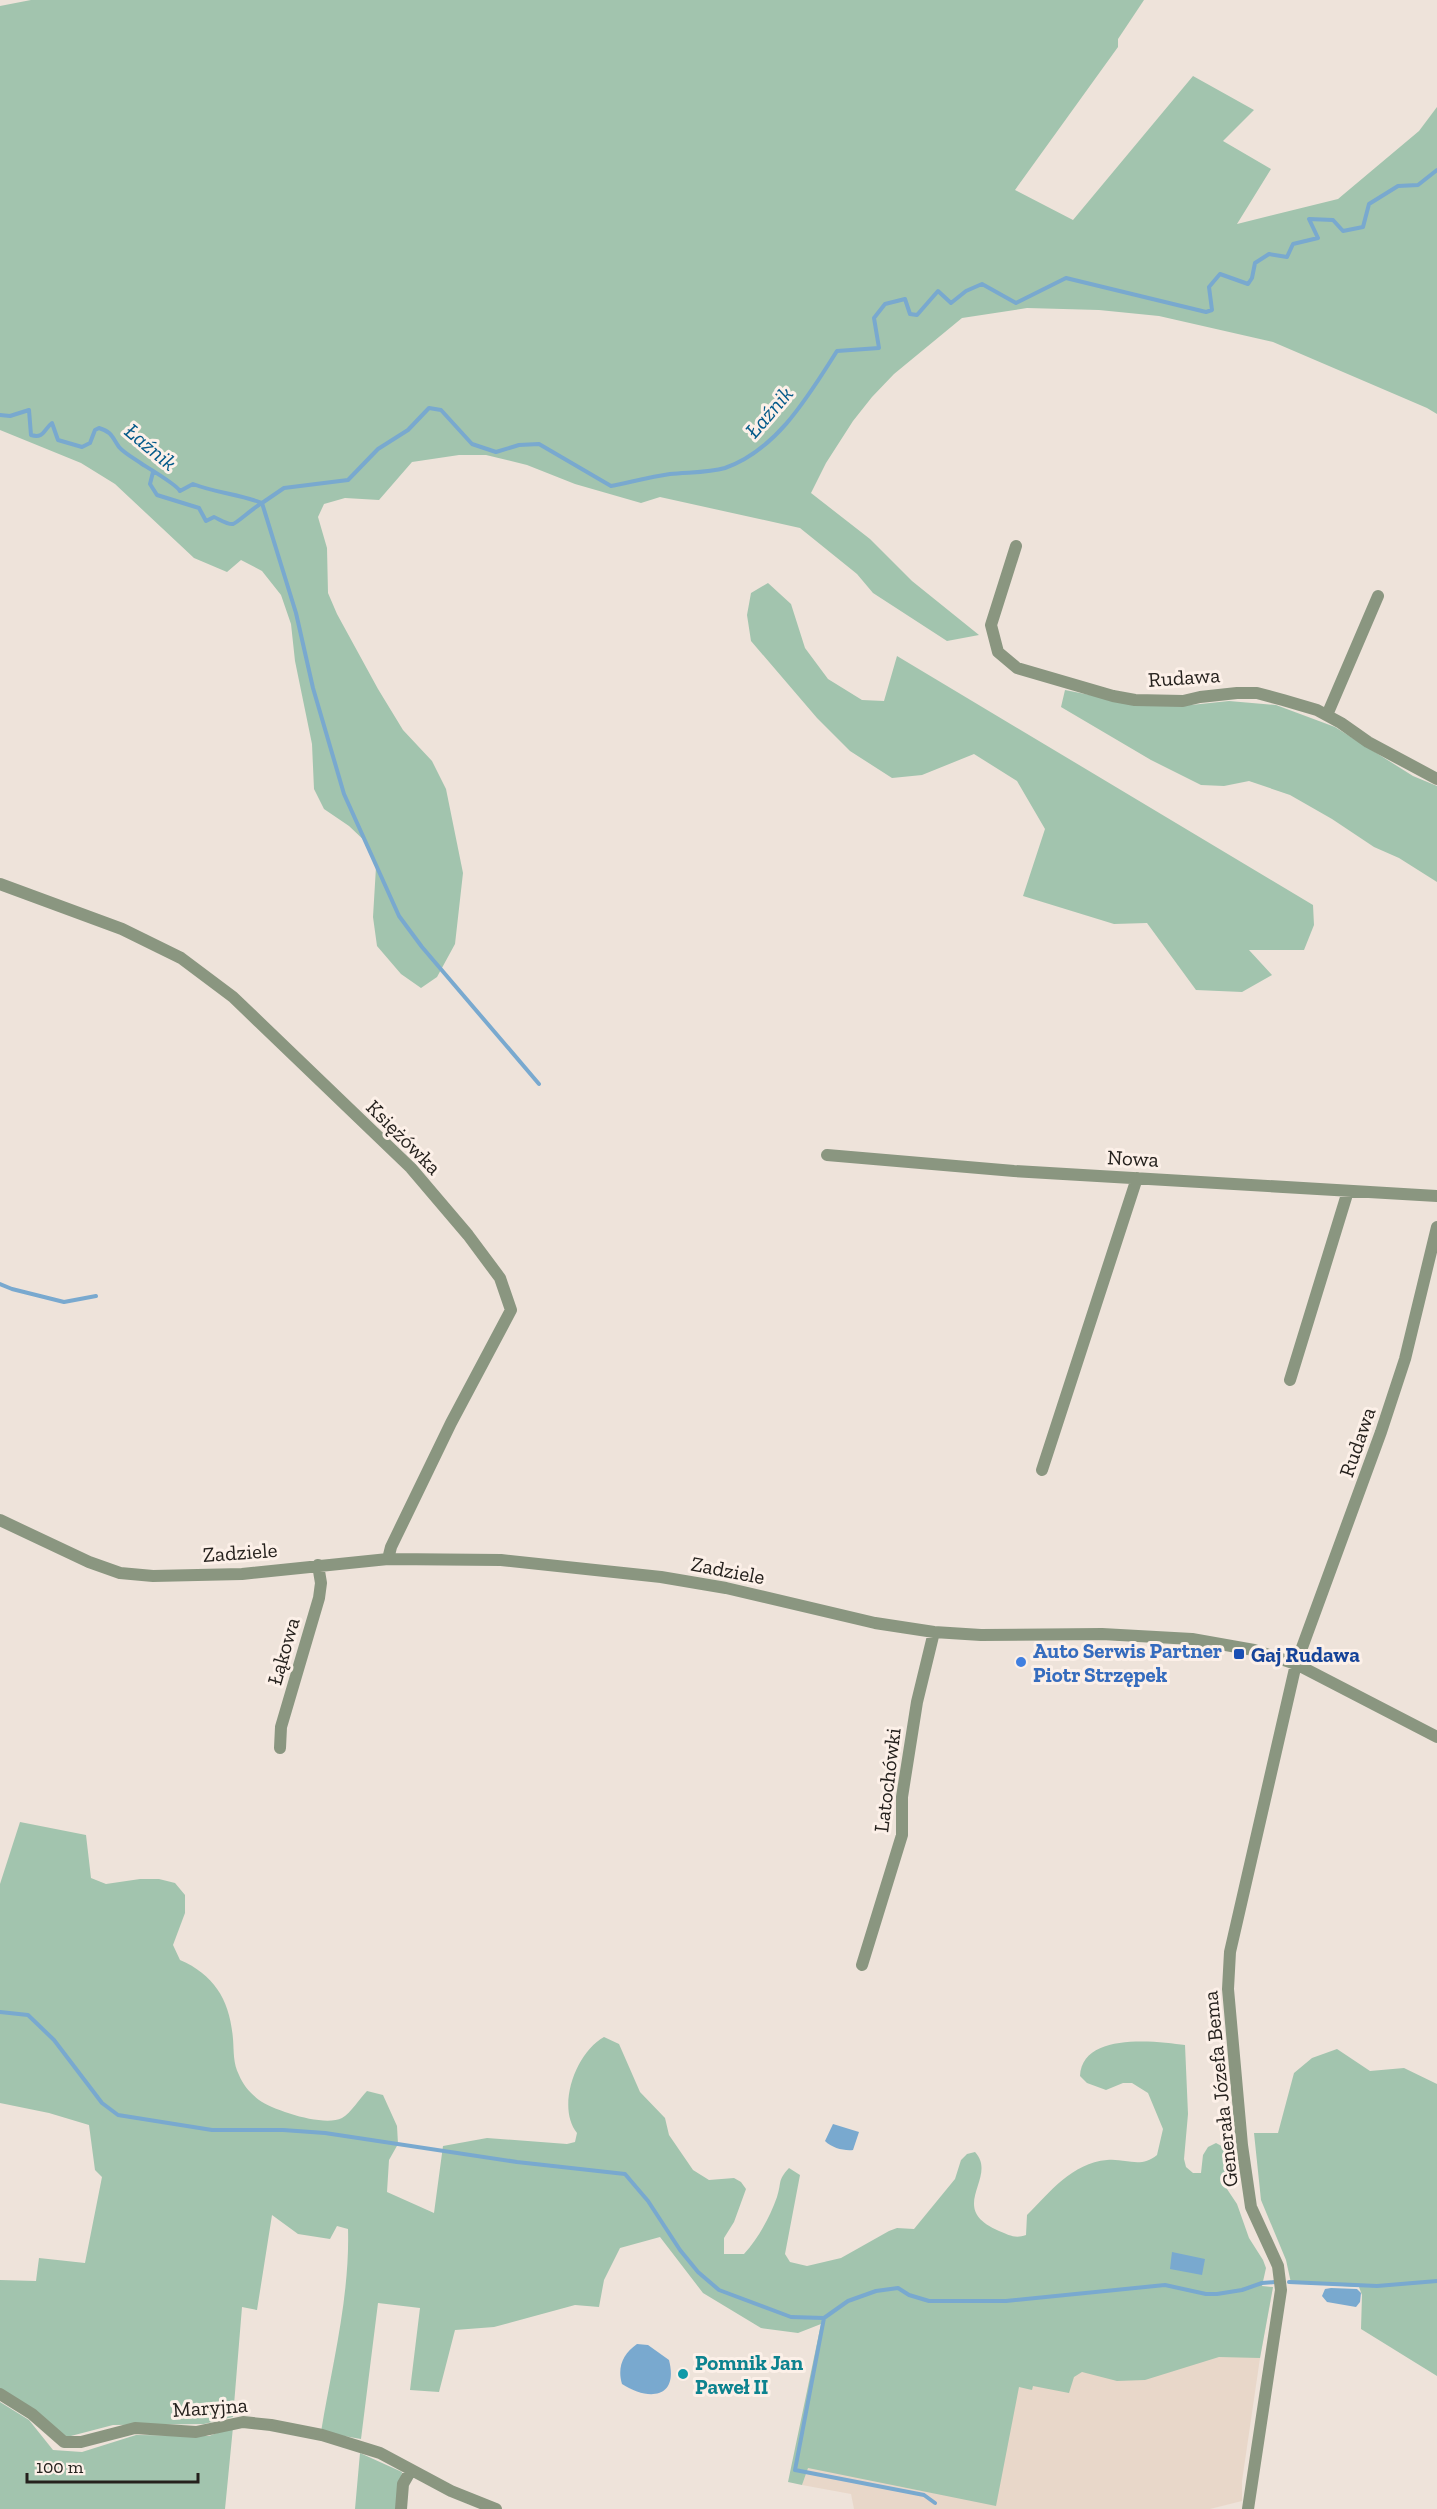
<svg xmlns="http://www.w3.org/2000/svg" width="1437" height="2509" font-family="'Zilla Slab',serif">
  <rect width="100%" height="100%" fill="#eee3da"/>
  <path fill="#e8d7c9" d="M1273,2287L1260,2358L1242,2481V2501L1210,2509H854L851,2494L802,2485L807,2468Z"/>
  <path fill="#a2c4ae" d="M31,0H1144L1118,39V47L1015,190L1073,220L1193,76L1254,110L1223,141L1271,169L1237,224L1338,199L1419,131L1437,107V414L1427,408L1273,342L1159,316L1099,310L1027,308L962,318L894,374L872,397L853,421L826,463L811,493L870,539L912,581L979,635L947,641L873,593L857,574L800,528L660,497L641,503L575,484L527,465L486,455H459L412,462L379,500L345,498L324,504L318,517L327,548L328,593L337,614L378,689L403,730L432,761L446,789L463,873L455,944L437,977L421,988L401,974L377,946L373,917L376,867L368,844L349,826L324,809L314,789L312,744L295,661L291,624L281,595L262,571L241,560L227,572L194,558L115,484L81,463L0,430V6Z
    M768,583L791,604L805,648L828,679L862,700L884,701L897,656L1313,905L1314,925L1304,950H1249L1272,975L1242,992L1196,990L1147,923L1114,924L1023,896L1045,829L1017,781L974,754L922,775L892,778L850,751L817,718L751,641L747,615L751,593Z
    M1065,690L1115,700L1191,705L1229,701L1276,705L1335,727L1413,776L1437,786V882L1399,858L1374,847L1332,819L1290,795L1249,781L1224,786L1201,785L1151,760L1061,707Z
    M20,1822L86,1835L91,1878L106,1884L140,1879H159L175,1883L185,1895V1913L173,1945L180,1960C215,1975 230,2001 233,2039C234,2052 233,2063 239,2075C243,2085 250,2093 259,2100C275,2111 324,2127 342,2118C351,2113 360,2098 367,2091L383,2095L397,2126L398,2144L389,2160L387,2192L434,2213L443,2146L487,2138L567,2144L575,2142L577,2133C556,2107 576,2052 604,2037L619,2044L640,2092L665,2118L669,2135L693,2170L709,2180L734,2178L741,2182L746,2189L734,2222L724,2238V2254H744C758,2239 770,2217 777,2197C782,2182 777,2181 789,2168L800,2175L785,2254L790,2262L807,2266L841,2258L889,2231L897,2228L914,2229L955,2179L961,2160L967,2154L975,2152C999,2178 945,2208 999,2231C1009,2235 1015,2239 1026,2235L1027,2215C1050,2192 1072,2163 1107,2160C1126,2158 1140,2169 1157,2155L1163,2129L1148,2093L1132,2083H1123L1106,2090L1087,2083L1080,2076C1082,2032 1156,2041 1185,2045L1188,2114L1184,2159L1186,2167L1193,2173H1201L1203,2155L1208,2147L1216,2143C1238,2153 1227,2170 1227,2189L1237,2204L1249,2238L1263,2260L1266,2268L1262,2286L1273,2287L1260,2358L1219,2357L1145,2380L1117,2381L1082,2372L1074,2377L1069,2393L1033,2386L1032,2390L1019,2387L996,2506L808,2468L802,2485L788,2482L821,2324L798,2333L761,2328L703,2293L660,2237L620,2248L604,2280L599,2307L575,2305L494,2327L455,2330L439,2392L410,2390L420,2308L378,2303L361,2439L321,2432C332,2366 350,2296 348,2229L337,2226L330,2239L298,2234L272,2215L257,2310L242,2307L233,2417L204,2424L113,2425L67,2437L0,2389V2280L36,2281L39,2258L85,2263L102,2177L95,2170L89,2125L49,2113L0,2103V1884Z
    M1337,2049L1370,2071L1404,2068L1437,2084V2376L1361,2329L1362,2295L1359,2287L1291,2283L1286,2260L1261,2200L1254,2133H1278L1294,2073L1312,2058Z
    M0,2402L29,2420L53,2450L82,2452L136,2435L209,2436L233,2427L225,2509H0Z
    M360,2453L402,2472L397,2509H355Z"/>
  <path fill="#79a9cf" d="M833,2124L859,2132L853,2150C844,2151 832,2148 825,2141Z
    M1172,2252L1205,2259L1202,2275L1170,2269Z
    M1331,2288L1357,2289L1361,2293L1360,2302L1356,2307L1327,2302L1322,2296L1325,2289Z
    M637,2344L648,2345L669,2360C679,2399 648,2401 622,2384C617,2367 623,2354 637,2344Z"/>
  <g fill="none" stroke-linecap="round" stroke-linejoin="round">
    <path stroke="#79a9cf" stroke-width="4" d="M0,415L10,416L29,410L31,435C44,439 44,429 52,423L58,440L82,447L90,443L95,430L99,428C112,432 112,437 119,447C124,453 135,459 142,464C150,469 177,485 180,491L193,484C216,493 239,494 262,503L284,488L348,480L378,449L408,430L429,408L441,410L472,444L496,452L519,445L539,444L611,486C631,482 650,477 670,474C687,472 708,473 725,468C777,450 809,395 837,351L879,348L874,318L885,304L905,299L910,314L917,315L938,291L951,303L966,291L982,284L1016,303L1066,278L1206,312L1212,310L1209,287L1220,274L1248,284L1252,278L1255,263L1269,254L1287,257L1293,244L1318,238L1309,219L1333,220L1343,231L1363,227L1369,204L1398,186L1418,185L1437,170
      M153,472L150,484L157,495L199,508L206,521L214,517C219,519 228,525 233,524C237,523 254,507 262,503L296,613L313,688L344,794L399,916L422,947L539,1084
      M0,1284L12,1289L64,1302L96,1296
      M0,2012L28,2015L54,2040L102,2103L118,2115L212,2130H283L325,2133L517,2162L625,2174L648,2201L680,2250L698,2272L719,2290L791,2317L824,2318L848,2301L876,2291L898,2288L909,2295L929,2301H1006L1165,2285L1206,2294H1217L1242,2290L1262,2283L1275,2282
      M1289,2282L1377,2286L1437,2281
      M824,2318L795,2470L924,2495L935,2503"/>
    <path stroke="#8a9680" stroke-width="12" d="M1016,546L991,625L998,652L1017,668L1113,696L1135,700L1183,701L1200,697L1237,693H1257L1283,700L1317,710L1341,723L1368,742L1437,779
      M1327,715L1378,596
      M0,884L122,929L181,958L233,997L411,1168L468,1235L500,1278L511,1310L451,1423L391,1547L388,1559
      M827,1155L1014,1171L1437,1196
      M1290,1380L1348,1191
      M1042,1470L1137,1178
      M0,1520L89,1562L120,1573L153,1576L242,1574L388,1559L501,1560L661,1577L726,1588L875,1623L934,1632L981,1635L1102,1634L1192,1639L1254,1650L1296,1664L1437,1737
      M280,1748L281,1727L319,1598L321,1583L318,1565
      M862,1965L902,1835V1797L917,1702L934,1632
      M0,2394L32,2414L64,2442H81L135,2428L196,2432L243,2422L271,2425L322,2435L380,2453L451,2491L496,2509
      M401,2509L403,2484L411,2470
      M1248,2509L1281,2290L1278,2266L1251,2207L1242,2145L1228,1989L1230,1952L1296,1664L1381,1432L1405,1359L1437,1227"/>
  </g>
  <rect fill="#1a4fb4" stroke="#fcf0e8" stroke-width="2" x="1233" y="1648" width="12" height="12" rx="3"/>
  <circle fill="#3f7fe0" stroke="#fcf0e8" stroke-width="2" cx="1021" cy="1662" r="6"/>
  <circle fill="#0f9aa8" stroke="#fcf0e8" stroke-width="2" cx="683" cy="2374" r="6"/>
  <g text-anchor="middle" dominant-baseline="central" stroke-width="6" stroke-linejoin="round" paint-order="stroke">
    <g font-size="21" fill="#25211d" stroke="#fcf0e8">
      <text transform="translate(1184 677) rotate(-4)">Rudawa</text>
      <text transform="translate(404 1137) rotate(45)">Księżówka</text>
      <text transform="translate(1133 1158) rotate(3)">Nowa</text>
      <text transform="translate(1357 1442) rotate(-71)">Rudawa</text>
      <text transform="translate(240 1552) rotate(-4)">Zadziele</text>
      <text transform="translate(728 1570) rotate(11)">Zadziele</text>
      <text transform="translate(283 1651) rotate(-74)">Łąkowa</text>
      <text transform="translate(887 1780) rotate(-83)">Latochówki</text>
      <text transform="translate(1220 2089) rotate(-96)">Generała Józefa Bema</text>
      <text transform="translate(210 2407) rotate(-4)">Maryjna</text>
    </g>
    <g font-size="21" font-weight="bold" fill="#366cbe" stroke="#fcf0e8" text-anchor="start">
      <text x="1033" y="1650">Auto Serwis Partner<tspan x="1033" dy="24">Piotr Strzępek</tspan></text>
    </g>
    <g font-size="21" font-weight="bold" fill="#164399" stroke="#fcf0e8" text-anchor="start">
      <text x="1251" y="1654">Gaj Rudawa</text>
    </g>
    <g font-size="21" font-weight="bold" fill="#0d838f" stroke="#fcf0e8" text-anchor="start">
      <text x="695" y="2362">Pomnik Jan<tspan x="695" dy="24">Paweł II</tspan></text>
    </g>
    <g font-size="22" font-style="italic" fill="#035989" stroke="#fcf0e8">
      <text transform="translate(769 412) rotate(-49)">Łaźnik</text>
      <text transform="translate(151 447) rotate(40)">Łaźnik</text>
    </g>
  </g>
  <path d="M27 2473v9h171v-9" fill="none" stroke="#25211d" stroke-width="3"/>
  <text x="36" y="2473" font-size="18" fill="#25211d" stroke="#fcf0e8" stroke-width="4.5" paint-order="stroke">100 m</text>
</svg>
